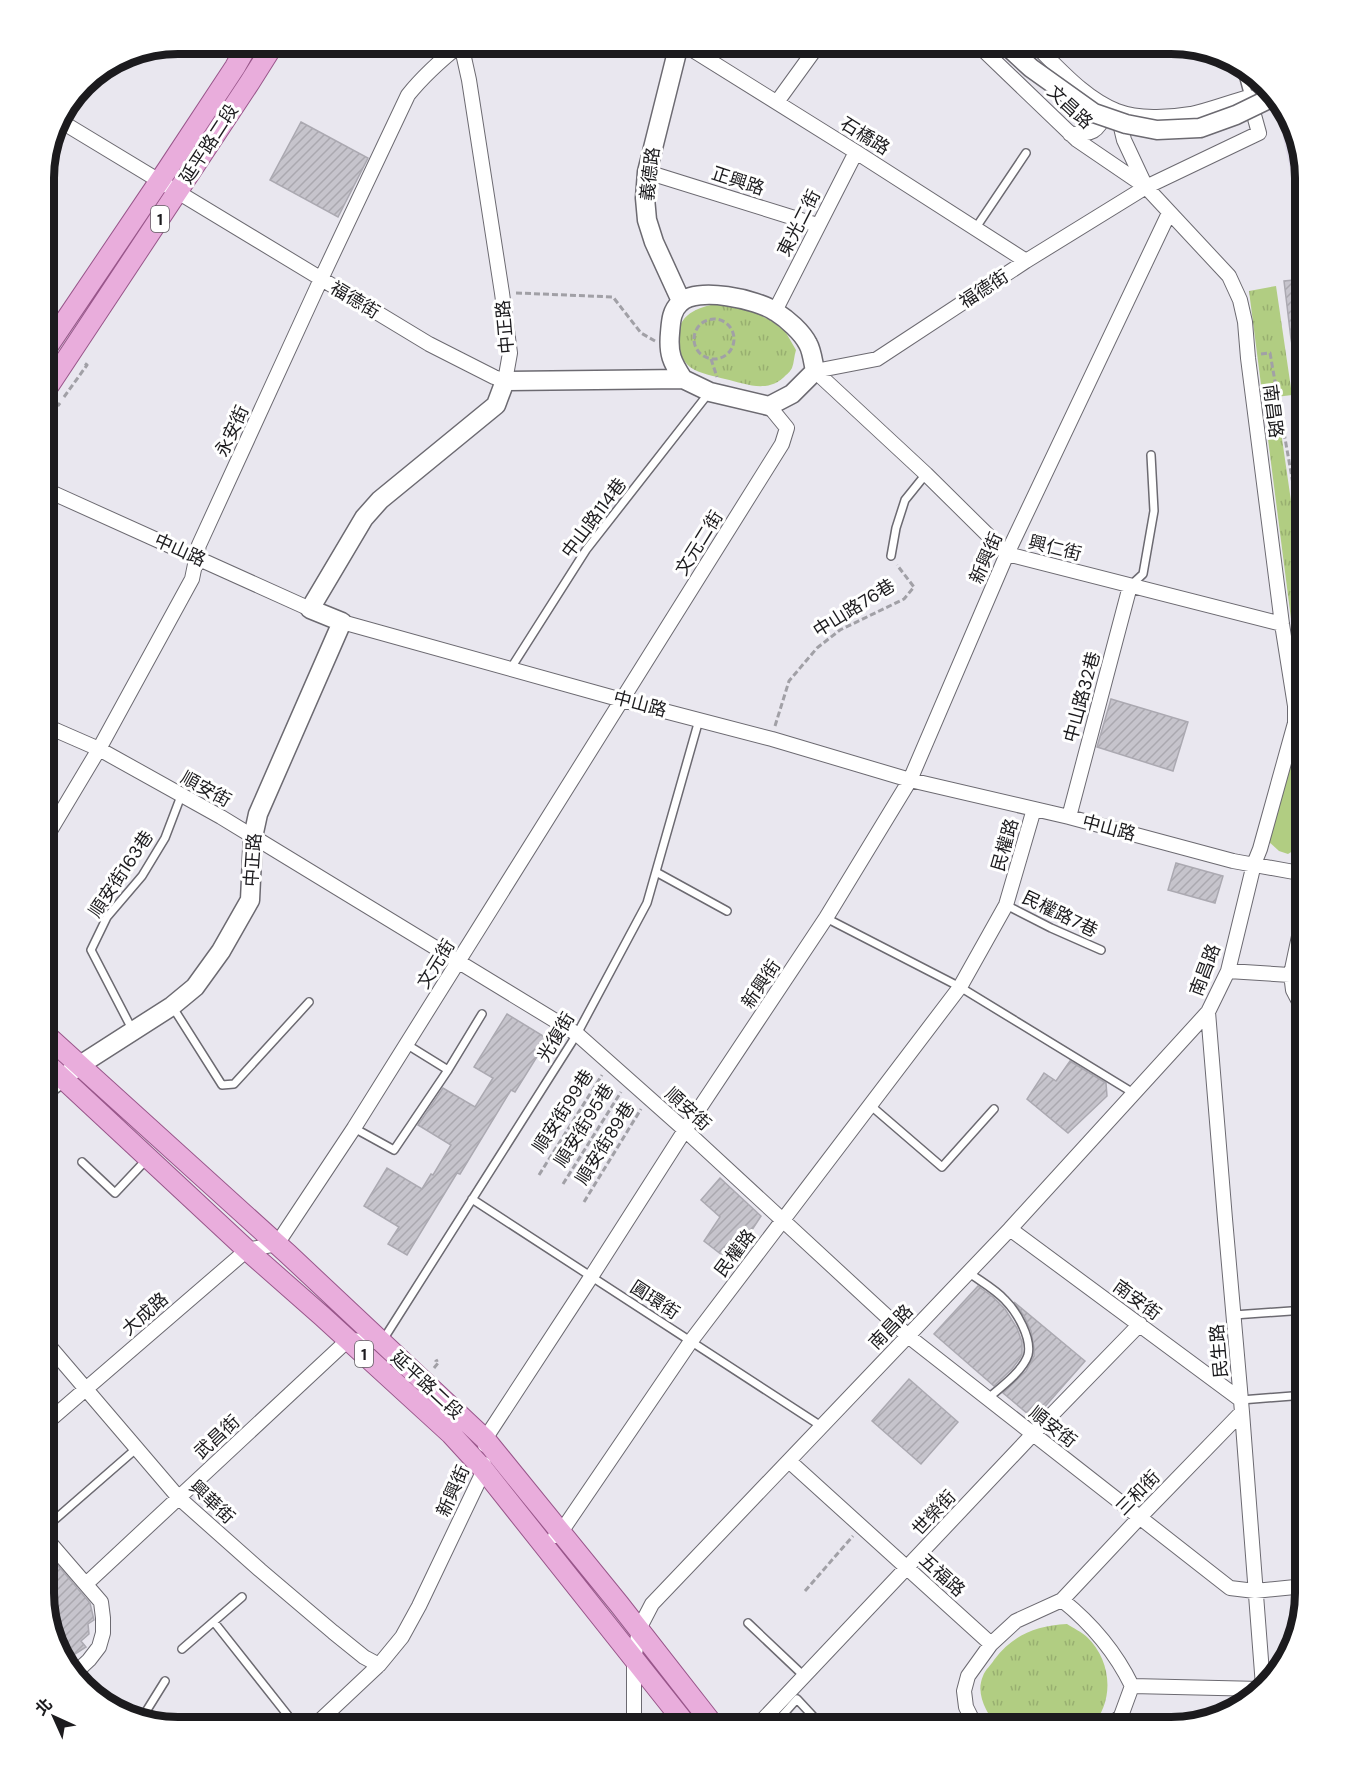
<svg xmlns="http://www.w3.org/2000/svg" width="1349" height="1771" font-family="'DM Sans','Noto Sans TC',sans-serif">
  <defs>
    <pattern id="park-tufts" width="24" height="20" patternUnits="userSpaceOnUse" patternTransform="scale(1.5)"><rect width="24" height="20" fill="#b1cd82"/><path d="M3 7l-1-3M5 7V3M7 7l1-3M15 17l-1-3M17 17v-4M19 17l1-3" fill="none" stroke="#98af70"/></pattern>
    <pattern id="building-hatch" width="6" height="6" patternUnits="userSpaceOnUse" patternTransform="scale(1.5)"><rect width="6" height="6" fill="#c6c4cc"/><path d="M-1 1l2-2M0 6l6-6M5 7l2-2" fill="none" stroke="#aaa8af"/></pattern>
  </defs>
  <rect width="100%" height="100%" fill="#e9e7ef"/>
  <path fill="#ddd8e8" d="M1273,94L1283,104L1305,178V234Z"/>
  <path fill="#b1cd82" d="M1305,743V816L1296,849L1288,854L1279,851L1268,841L1295,750L1300,744Z"/>
  <path fill="url(#park-tufts)" d="M1276,286L1292,395L1276,397L1305,598V648L1295,650L1249,291Z
    M719,303L741,306L770,320L785,331L796,350C794,356 794,363 792,368C791,370 788,374 786,375C769,394 746,384 725,379C714,376 700,374 690,367C683,362 679,351 678,343C676,315 695,308 719,303Z
    M1067,1624C1073,1628 1082,1632 1087,1637C1112,1661 1115,1702 1091,1727H998C987,1714 975,1694 983,1676C985,1670 991,1665 994,1660C1013,1635 1035,1626 1067,1624Z"/>
  <g fill="none" stroke-linecap="round" stroke-linejoin="round">
    <path stroke="#59a7b8" stroke-width="4.5" d="M1294,378L1305,448"/>
  </g>
  <path fill="url(#building-hatch)" stroke="#aba9b1" stroke-width="1.5" d="M301,122L368,158L338,217L270,180Z
    M1305,279V382L1299,383L1291,339L1284,281Z
    M1111,699L1188,722L1173,771L1097,747Z
    M1176,863L1223,876L1215,903L1168,890Z
    M507,1014L548,1039L515,1092L511,1090L460,1174L457,1173L407,1255L388,1244L399,1227L364,1206L387,1168L422,1189L431,1174L433,1175L451,1145L418,1125L443,1088L475,1107L493,1078L474,1067Z
    M1070,1061L1106,1083L1107,1096L1068,1133L1027,1099L1044,1073L1056,1081Z
    M720,1178L761,1216L731,1262L704,1241L720,1217L701,1200Z
    M978,1286L993,1297L1005,1309L1017,1328L1022,1342V1354L1020,1358L1012,1369L994,1386L934,1334Z
    M1014,1302L1085,1361L1034,1419L1003,1393L1026,1371L1034,1356V1348L1031,1331L1024,1316Z
    M909,1379L958,1422L921,1464L872,1421Z
    M44,1549L90,1603L94,1620L88,1624L89,1634L81,1641L86,1647L64,1661L44,1593Z"/>
  <g fill="none" stroke-linecap="round" stroke-linejoin="round">
    <g stroke="#6c6a71" stroke-width="10">
      <path id="service" d="M1240,63L1249,97
        M975,229L1026,153
        M891,556L896,528L905,500L926,474
        M1130,586L1143,574L1154,511L1151,455
        M511,668L586,550L708,394
        M656,872L727,911
        M1006,905L1051,928L1101,950
        M826,918L960,987L1135,1094
        M172,1006L222,1085L234,1084L309,1002
        M133,1031L91,950L107,917L142,876L165,838L181,796
        M406,1044L448,1070
        M870,1105L942,1167L994,1109
        M354,1128L394,1150L448,1070L482,1014
        M82,1162L115,1193L147,1159
        M472,1199L821,1426
        M968,1272C980,1281 995,1289 1005,1300C1017,1312 1032,1338 1028,1355C1023,1371 1000,1388 987,1399
        M1234,1315L1305,1310
        M383,1340L577,1034L647,903L699,720
        M1241,1400L1305,1395
        M44,1529L137,1448
        M214,1622L297,1727
        M748,1623L805,1677
        M182,1649L242,1597
        M142,1718L165,1681
        M772,1727L797,1699L823,1727"/>
    </g>
    <g stroke="#6c6a71" stroke-width="16">
      <path id="minor" d="M683,44L856,152L1026,261
        M977,44L1077,140L1146,187
        M777,102L819,44
        M57,119L429,344L494,377L505,381L510,353L502,293L469,80L461,44
        M1070,134C1092,134 1098,133 1106,112L1104,108
        M647,172L817,225
        M775,311L856,152
        M815,371L877,359L1026,261L1146,187L1259,133L1249,97C1230,102 1210,110 1191,114C1168,118 1138,119 1117,111C1084,98 1058,67 1034,44
        M815,371L926,474L1007,554L1282,624
        M44,489L310,609
        M342,622L622,700L772,739L910,780L1069,817L1233,861L1305,874
        M44,725L99,749L221,817L577,1034L685,1130L908,1336L1230,1588L1255,1591L1305,1586
        M1069,817L1130,586
        M44,841L99,749L192,579L199,545L321,279L408,95C424,75 441,60 461,44
        M1228,971L1305,976
        M1208,1012L1225,1219L1242,1412L1263,1686
        M1305,1030V1013L1293,990L1291,974L1305,908
        M1010,1229L1241,1400
        M44,1340L179,1498L260,1570L333,1632L364,1657L379,1665
        M44,1425L247,1250L277,1244L354,1128L782,444L787,428L769,406
        M485,1445V1439L591,1277L685,1130L826,918L910,780L1007,554L1169,213
        M789,1461L991,1644
        M44,1536L101,1602L103,1618V1633L99,1647L89,1660L74,1674
        M555,1536L561,1532L691,1341L960,987L1006,905L1034,809
        M86,1584L348,1340L382,1342
        M1062,1600C1092,1624 1115,1651 1132,1686L1121,1716L1108,1727
        M1132,1686L1261,1689
        M313,1727L379,1665L402,1637L419,1606L484,1470V1464
        M634,1727V1660L639,1629L652,1604L1010,1229L1208,1012L1228,971L1254,864L1260,849L1295,723V706L1282,624L1248,358L1245,322L1240,300L1229,276L1146,187L1124,140L1117,111
        M756,1727L1033,1434L1140,1324
        M976,1727L966,1707L964,1691L968,1676L991,1644L1016,1621L1062,1600L1139,1518L1242,1412"/>
    </g>
    <g stroke="#6c6a71" stroke-width="21">
      <path id="secondary" d="M679,44L647,172L645,198L647,220L654,242L681,301
        M44,1091L80,1065L172,1006L195,987L221,951L250,900L253,837L258,814L342,622L310,609L364,518L380,500L496,405L505,381L683,379L710,392L769,406L792,394L815,371C813,362 812,351 808,344C802,332 787,319 776,312C757,299 697,286 680,303C671,311 671,322 670,333C668,354 672,362 683,379"/>
    </g>
    <g stroke="#98568a" stroke-width="22">
      <path id="primary" d="M44,352L167,170L235,67L248,44
        M44,393L250,82L274,44
        M44,1033L288,1254L485,1439L619,1604L715,1727
        M44,1061L247,1250L322,1316L451,1434L484,1470L688,1727"/>
    </g>
    <path stroke="#a1a0a6" stroke-width="3" stroke-dasharray="6 3" stroke-linecap="butt" d="M516,293L613,297L641,333L655,341
      M694 339a20 20 0 1 1 40 0a20 20 0 1 1-40 0Z
      M1261,354L1270,353L1305,552
      M711,359L717,377
      M64,397L87,365L83,362
      M44,429L48,419L60,403
      M775,726L789,681L817,648L840,630L904,599L914,587L897,565
      M539,1175L602,1075
      M563,1184L621,1092
      M584,1202L641,1109
      M434,1368L438,1363L436,1361L438,1360
      M805,1591L853,1536"/>
    <use href="#service" stroke="#fff" stroke-width="7"/>
    <use href="#minor" stroke="#fff" stroke-width="14"/>
    <use href="#secondary" stroke="#fff" stroke-width="18"/>
    <use href="#primary" stroke="#e9addc" stroke-width="20"/>
    <g stroke="#6c6a71" stroke-width="21" stroke-linecap="butt">
      <path id="secondary-bridge" d="M1005,44L1031,68L1094,113L1126,124L1157,130L1200,128L1236,115L1275,96"/>
    </g>
    <use href="#secondary-bridge" stroke="#fff" stroke-width="18"/>
  </g>
  <g text-anchor="middle" dominant-baseline="central" stroke-width="6" stroke-linejoin="round" paint-order="stroke">
    <g fill="#fff" stroke="#605f62" stroke-width="1.5">
      <rect x="151" y="206" width="18" height="26" rx="4.5"/>
      <rect x="355" y="1341" width="18" height="26" rx="4.5"/>
    </g>
    <g font-size="16" font-weight="bold" fill="#1c1b1e">
      <text x="160" y="219">1</text>
      <text x="364" y="1354">1</text>
    </g>
    <g font-size="18" fill="#1c1b1e" stroke="#fff">
      <text transform="translate(1070 107) rotate(43)">文昌路</text>
      <text transform="translate(865 136) rotate(32)">石橋路</text>
      <text transform="translate(209 144) rotate(-57)">延平路二段</text>
      <text transform="translate(650 174) rotate(-83)">義德路</text>
      <text transform="translate(738 181) rotate(18)">正興路</text>
      <text transform="translate(799 223) rotate(-63)">東光二街</text>
      <text transform="translate(984 289) rotate(-33)">福德街</text>
      <text transform="translate(355 300) rotate(31)">福德街</text>
      <text transform="translate(505 327) rotate(-95)">中正路</text>
      <text transform="translate(1273 411) rotate(83)">南昌路</text>
      <text transform="translate(232 431) rotate(-65)">永安街</text>
      <text transform="translate(594 518) rotate(-53)">中山路114巷</text>
      <text transform="translate(699 543) rotate(-58)">文元二街</text>
      <text transform="translate(1055 548) rotate(14)">興仁街</text>
      <text transform="translate(180 550) rotate(24)">中山路</text>
      <text transform="translate(986 558) rotate(-66)">新興街</text>
      <text transform="translate(854 608) rotate(-32)">中山路76巷</text>
      <text transform="translate(1082 697) rotate(-75)">中山路32巷</text>
      <text transform="translate(640 704) rotate(15)">中山路</text>
      <text transform="translate(206 789) rotate(29)">順安街</text>
      <text transform="translate(1109 828) rotate(15)">中山路</text>
      <text transform="translate(1005 845) rotate(-74)">民權路</text>
      <text transform="translate(253 860) rotate(-86)">中正路</text>
      <text transform="translate(121 874) rotate(-56)">順安街163巷</text>
      <text transform="translate(1060 914) rotate(26)">民權路7巷</text>
      <text transform="translate(436 964) rotate(-58)">文元街</text>
      <text transform="translate(1205 970) rotate(-69)">南昌路</text>
      <text transform="translate(761 984) rotate(-56)">新興街</text>
      <text transform="translate(556 1037) rotate(-59)">光復街</text>
      <text transform="translate(688 1109) rotate(42)">順安街</text>
      <text transform="translate(563 1111) rotate(-57)">順安街99巷</text>
      <text transform="translate(584 1125) rotate(-58)">順安街95巷</text>
      <text transform="translate(605 1143) rotate(-58)">順安街89巷</text>
      <text transform="translate(735 1253) rotate(-53)">民權路</text>
      <text transform="translate(655 1300) rotate(33)">圓環街</text>
      <text transform="translate(1137 1300) rotate(36)">南安街</text>
      <text transform="translate(145 1314) rotate(-41)">大成路</text>
      <text transform="translate(891 1327) rotate(-46)">南昌路</text>
      <text transform="translate(1219 1351) rotate(-95)">民生路</text>
      <text transform="translate(427 1385) rotate(43)">延平路二段</text>
      <text transform="translate(1053 1427) rotate(38)">順安街</text>
      <text transform="translate(217 1437) rotate(-43)">武昌街</text>
      <text transform="translate(453 1491) rotate(-66)">新興街</text>
      <text transform="translate(1138 1493) rotate(-46)">三和街</text>
      <text transform="translate(212 1502) rotate(43)">興華街</text>
      <text transform="translate(934 1513) rotate(-47)">世榮街</text>
      <text transform="translate(942 1575) rotate(42)">五福路</text>
    </g>
  </g>
  <path d="M0 0H1349V1771H0ZM178 54H1171A124 124 0 0 1 1295 178V1593A124 124 0 0 1 1171 1717H178A124 124 0 0 1 54 1593V178A124 124 0 0 1 178 54Z" fill="#fff" fill-rule="evenodd"/>
  <path fill="none" stroke="#1c1b1e" stroke-width="8" d="M178 54H1171A124 124 0 0 1 1295 178V1593A124 124 0 0 1 1171 1717H178A124 124 0 0 1 54 1593V178A124 124 0 0 1 178 54Z"/>
  <g transform="translate(54 1717) rotate(315)" stroke="#ffffff" stroke-width="4.5" paint-order="stroke">
  <path d="M0-4.5L10 22L0 15L-10 22Z" fill="#1c1b1e"/>
  <text y="-9" font-size="16" font-weight="bold" text-anchor="middle" fill="#1c1b1e">北</text>
  </g>
</svg>
